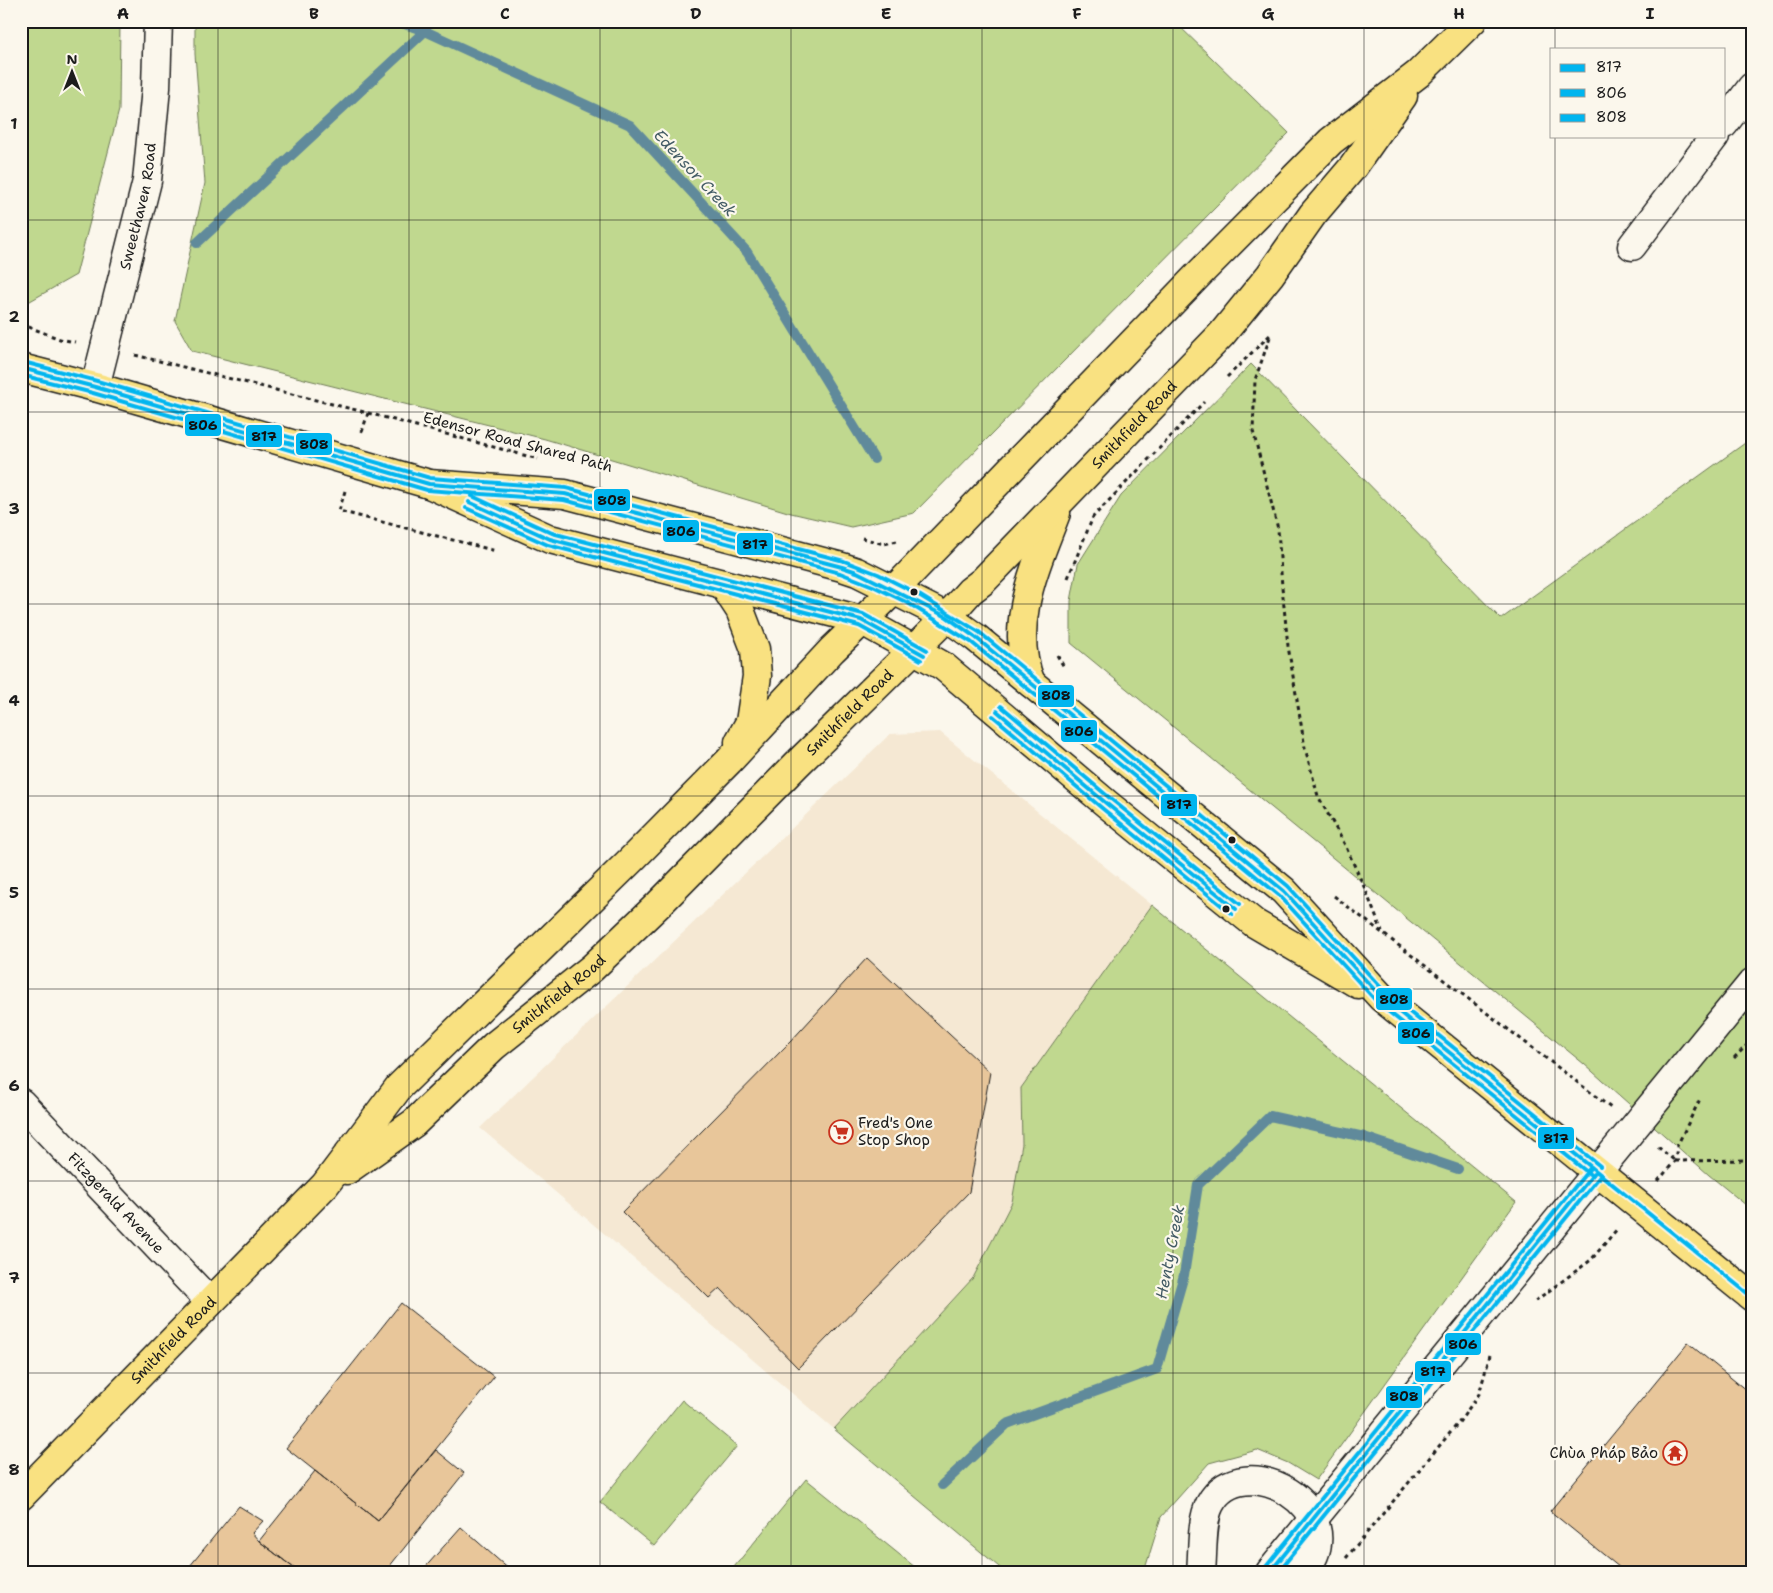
<svg xmlns="http://www.w3.org/2000/svg" width="1773" height="1593" font-family="'Shantell Sans',sans-serif">
  <rect width="100%" height="100%" fill="#fbf7ec"/>
  <filter id="ink" filterUnits="userSpaceOnUse"><feTurbulence type="fractalNoise" baseFrequency=".02" numOctaves="2"/><feDisplacementMap in="SourceGraphic" scale="10" xChannelSelector="R" yChannelSelector="G"/><feConvolveMatrix kernelMatrix="1 2 1 2 8 2 1 2 1" color-interpolation-filters="sRGB"/></filter>
  <g filter="url(#ink)">
    <path fill="#f5e8d3" d="M940,732L1152,905L1021,1088L1022,1144L1012,1202L973,1278L834,1429L480,1128L890,734Z"/>
    <path fill="#c0d88f" stroke="#6e7a56" d="M21,21H120L119,110L76,275L23,305L21,304Z
      M195,21H1174L1289,133L914,513L851,527L791,513L545,439L192,351L175,321L205,183L195,54Z
      M1251,364L1501,619L1752,438V1210L1709,1175L1584,1064L1071,643V601L1078,564L1121,496Z
      M1152,905L1516,1202L1316,1480L1288,1463L1257,1450L1209,1463L1161,1517L1144,1572H1005L834,1429L973,1278L1012,1202L1022,1144L1021,1088Z
      M682,1400L737,1446L654,1546L600,1502Z
      M806,1479L921,1572H730Z"/>
    <g fill="none" stroke-linecap="round" stroke-linejoin="round">
      <path stroke="#618a9b" stroke-width="10" d="M396,21L425,31L630,125L747,252L874,459
        M197,243L425,31
        M942,1485L1007,1424L1157,1369L1184,1275L1198,1185L1270,1116L1364,1137L1458,1169"/>
    </g>
    <path fill="#e8c69a" stroke="#1c1c1c" d="M867,958L990,1072L969,1192L798,1368L720,1288L709,1298L622,1212L790,1042Z
      M401,1303L494,1377L378,1521L286,1448Z
      M1688,1343L1752,1395V1572H1625L1550,1511Z
      M436,1450L464,1473L385,1572H299L259,1541L315,1471L378,1521Z
      M239,1506L263,1521L252,1533L259,1541L299,1572H185Z
      M461,1527L512,1572H421Z"/>
    <g fill="none" stroke-linecap="round" stroke-linejoin="round">
      <g stroke="#1c1c1c" stroke-width="31">
        <g id="minor">
          <path d="M1724,124L1752,87"/>
          <path d="M1632,246L1715,136"/>
          <path id="s1" d="M95,387L147,181L156,88L158,21"/>
          <path id="s2" d="M21,1103L210,1302"/>
          <path d="M1201,1572C1203,1552 1201,1521 1210,1504C1242,1444 1357,1510 1303,1572"/>
          <path d="M1270,1572L1752,983"/>
        </g>
      </g>
      <g stroke="#1c1c1c" stroke-width="31">
        <g id="major">
          <path d="M21,368L95,387L429,484L550,539L861,620L943,666L1107,804L1254,923L1358,984"/>
          <path d="M429,484L565,494L842,567L857,572L947,617L975,637L1031,683L1284,891L1382,998L1752,1297"/>
          <path d="M723,584L740,610L755,649L757,676L750,722L739,742"/>
          <path d="M1031,683C1007,626 1036,566 1056,513"/>
          <path id="s3" d="M347,1170L414,1123L494,1046L592,968L659,904L797,764L947,617L970,591L983,581L1222,334L1270,275L1313,214L1353,167L1403,96"/>
          <path id="s4" d="M21,1496L325,1185L399,1087L631,860L729,761L832,650L894,590L1202,271L1331,141L1418,74L1472,21"/>
        </g>
      </g>
      <path stroke="#1c1c1c" stroke-width="3" stroke-dasharray="4 4" stroke-linecap="butt" d="M21,324L60,339L75,342
        M1270,337L1255,380L1253,431L1278,529L1282,587L1288,646L1305,748L1318,796L1345,845L1366,891L1382,932
        M135,355L368,413L538,459
        M1227,377L1271,334
        M362,432L368,413
        M345,491L339,511L496,551
        M862,538L884,544L897,541
        M1068,578L1093,517L1204,402
        M1057,655L1064,667
        M1334,896L1611,1108
        M1734,1058L1752,1040
        M1658,1147L1675,1161
        M1675,1161L1752,1160
        M1658,1181L1675,1161L1677,1146L1700,1099
        M1535,1301L1591,1260L1618,1228
        M1346,1558L1460,1421L1479,1394L1490,1355"/>
      <use href="#minor" stroke="#fbf7ec" stroke-width="28"/>
      <use href="#major" stroke="#f9e181" stroke-width="28"/>
      <g stroke="#fbf7ec" stroke-width="8">
        <path id="bus-1" d="M21,368L95,387L429,484L565,494L842,567L857,572L947,617L975,637L1284,891L1382,998L1752,1297
          M469,502L550,539L861,620L924,655
          M997,711L1107,804L1236,909
          M1270,1572L1596,1171"/>
      </g>
      <g stroke="#fbf7ec" stroke-width="8">
        <path id="bus-2" d="M21,375L93,393L427,490L564,500L840,573L873,586L908,603L971,642L1280,896L1378,1003L1592,1176
          M466,508L548,545L859,626L921,660
          M993,716L1103,809L1232,914
          M1278,1572L1601,1175"/>
      </g>
      <g stroke="#fbf7ec" stroke-width="8">
        <path id="bus-3" d="M23,362L97,381L430,478L566,488L844,561L878,574L914,592L979,632L1288,886L1386,993L1600,1166
          M472,496L552,533L863,614L927,650
          M1001,706L1111,799L1240,904
          M1265,1568L1591,1167"/>
      </g>
      <use href="#bus-1" stroke="#00b5ef" stroke-width="4"/>
      <use href="#bus-2" stroke="#00b5ef" stroke-width="4"/>
      <use href="#bus-3" stroke="#00b5ef" stroke-width="4"/>
    </g>
  </g>
  <path fill="none" stroke="#1c1c1c" stroke-width="1" stroke-opacity="0.55" d="M218,21V1572M409,21V1572M600,21V1572M791,21V1572M982,21V1572M1173,21V1572M1364,21V1572M1555,21V49M1555,136V1572M21,220H1752M21,412H1752M21,604H1752M21,796H1752M21,989H1752M21,1181H1752M21,1373H1752"/>
  <defs>
    <g id="supermarket-ring" transform="scale(1.25)"><circle r="9.5" fill="#fbf7ec" stroke="#c8321e" stroke-width="1.5"/><path d="M-6-5.5h2.5l.6 2H6L4.5 2H-2.5L-4.4-4H-6ZM-1.5 3.2a1.3 1.3 0 1 0 .1 0ZM3 3.2a1.3 1.3 0 1 0 .1 0Z" fill="#c8321e"/></g>
    <g id="temple-ring" transform="scale(1.25)"><circle r="9.5" fill="#fbf7ec" stroke="#c8321e" stroke-width="1.5"/><path d="M0-6L5-2H3V0L6.5 2.5H4V6H1.5V3h-3V6H-4V2.5H-6.5L-3 0V-2H-5Z" fill="#c8321e"/></g>
  </defs>
  <g fill-rule="evenodd">
    <use href="#supermarket-ring" x="841" y="1132"/>
    <use href="#temple-ring" x="1675" y="1453"/>
  </g>
  <g fill="#1c1c1c" stroke="#fbf7ec" stroke-width="2">
    <circle cx="914" cy="592" r="4.5"/>
    <circle cx="1232" cy="840" r="4.5"/>
    <circle cx="1226" cy="909" r="4.5"/>
  </g>
  <g text-anchor="middle" dominant-baseline="central" stroke-width="4.5" stroke-linejoin="round" paint-order="stroke">
    <g font-size="15" fill="#1c1c1c" stroke="#fbf7ec">
      <text stroke="none"><textPath href="#s1" startOffset="186">Sweethaven Road</textPath></text>
      <text stroke="none"><textPath href="#s3" startOffset="1086">Smithfield Road</textPath></text>
      <text transform="translate(518 442) rotate(15)">Edensor Road Shared Path</text>
      <text stroke="none"><textPath href="#s3" startOffset="681">Smithfield Road</textPath></text>
      <text stroke="none"><textPath href="#s3" startOffset="276">Smithfield Road</textPath></text>
      <text stroke="none"><textPath href="#s2" startOffset="138">Fitzgerald Avenue</textPath></text>
      <text stroke="none"><textPath href="#s4" startOffset="218">Smithfield Road</textPath></text>
    </g>
    <g font-size="15" fill="#1c1c1c" stroke="#fbf7ec" text-anchor="start">
      <text x="858" y="1123">Fred's One<tspan x="858" dy="17">Stop Shop</tspan></text>
      <text x="1658" y="1453" text-anchor="end">Chùa Pháp Bảo</text>
    </g>
    <g font-size="16" font-style="italic" fill="#445c66" stroke="#fbf7ec">
      <text transform="translate(695 173) rotate(47)">Edensor Creek</text>
      <text transform="translate(1170 1252) rotate(-79)">Henty Creek</text>
    </g>
  </g>
  <g stroke="#fbf7ec" stroke-width="2">
    <rect x="184" y="413" width="38" height="24" rx="5" fill="#00b5ef"/>
    <rect x="245" y="424" width="38" height="24" rx="5" fill="#00b5ef"/>
    <rect x="295" y="432" width="38" height="24" rx="5" fill="#00b5ef"/>
    <rect x="593" y="488" width="38" height="24" rx="5" fill="#00b5ef"/>
    <rect x="662" y="519" width="38" height="24" rx="5" fill="#00b5ef"/>
    <rect x="736" y="532" width="38" height="24" rx="5" fill="#00b5ef"/>
    <rect x="1037" y="684" width="38" height="24" rx="5" fill="#00b5ef"/>
    <rect x="1060" y="719" width="38" height="24" rx="5" fill="#00b5ef"/>
    <rect x="1160" y="793" width="38" height="24" rx="5" fill="#00b5ef"/>
    <rect x="1375" y="987" width="38" height="24" rx="5" fill="#00b5ef"/>
    <rect x="1397" y="1021" width="38" height="24" rx="5" fill="#00b5ef"/>
    <rect x="1537" y="1126" width="38" height="24" rx="5" fill="#00b5ef"/>
    <rect x="1444" y="1332" width="38" height="24" rx="5" fill="#00b5ef"/>
    <rect x="1414" y="1360" width="38" height="23" rx="5" fill="#00b5ef"/>
    <rect x="1385" y="1385" width="38" height="24" rx="5" fill="#00b5ef"/>
  </g>
  <g font-size="14" text-anchor="middle" font-weight="bold" fill="#111">
    <text x="203" y="430">806</text>
    <text x="264" y="441">817</text>
    <text x="314" y="449">808</text>
    <text x="612" y="505">808</text>
    <text x="681" y="536">806</text>
    <text x="755" y="549">817</text>
    <text x="1056" y="700">808</text>
    <text x="1079" y="736">806</text>
    <text x="1179" y="809">817</text>
    <text x="1394" y="1004">808</text>
    <text x="1416" y="1038">806</text>
    <text x="1556" y="1143">817</text>
    <text x="1463" y="1349">806</text>
    <text x="1433" y="1376">817</text>
    <text x="1404" y="1401">808</text>
  </g>
  <rect width="1773" height="1593" fill="none" stroke="#fbf7ec" stroke-width="55"/>
  <rect x="1550" y="48" width="175" height="90" fill="#fbf7ec" stroke="#a29f99"/>
  <rect x="1560" y="64" width="25" height="8" fill="#00b5ef" stroke="#a29f99"/>
  <text x="1596" y="72" font-size="15" fill="#1c1c1c">817</text>
  <rect x="1560" y="89" width="25" height="8" fill="#00b5ef" stroke="#a29f99"/>
  <text x="1596" y="98" font-size="15" fill="#1c1c1c">806</text>
  <rect x="1560" y="114" width="25" height="8" fill="#00b5ef" stroke="#a29f99"/>
  <text x="1596" y="122" font-size="15" fill="#1c1c1c">808</text>
  <g transform="translate(72 72)" stroke="#fbf7ec" stroke-width="4" paint-order="stroke">
  <path d="M0-4L9 19L0 12L-9 19Z" fill="#1c1c1c"/>
  <text y="-8" font-size="14" font-weight="bold" text-anchor="middle" fill="#1c1c1c">N</text>
  </g>
  <rect x="28" y="28" width="1718" height="1538" fill="none" stroke="#1c1c1c" stroke-width="2"/>
  <g font-size="16" text-anchor="middle" font-weight="bold" fill="#1c1c1c">
    <text x="123" y="19">A</text>
    <text x="314" y="19">B</text>
    <text x="505" y="19">C</text>
    <text x="696" y="19">D</text>
    <text x="886" y="19">E</text>
    <text x="1077" y="19">F</text>
    <text x="1268" y="19">G</text>
    <text x="1459" y="19">H</text>
    <text x="1650" y="19">I</text>
    <text x="14" y="129">1</text>
    <text x="14" y="322">2</text>
    <text x="14" y="514">3</text>
    <text x="14" y="706">4</text>
    <text x="14" y="898">5</text>
    <text x="14" y="1091">6</text>
    <text x="14" y="1283">7</text>
    <text x="14" y="1475">8</text>
  </g>
</svg>
